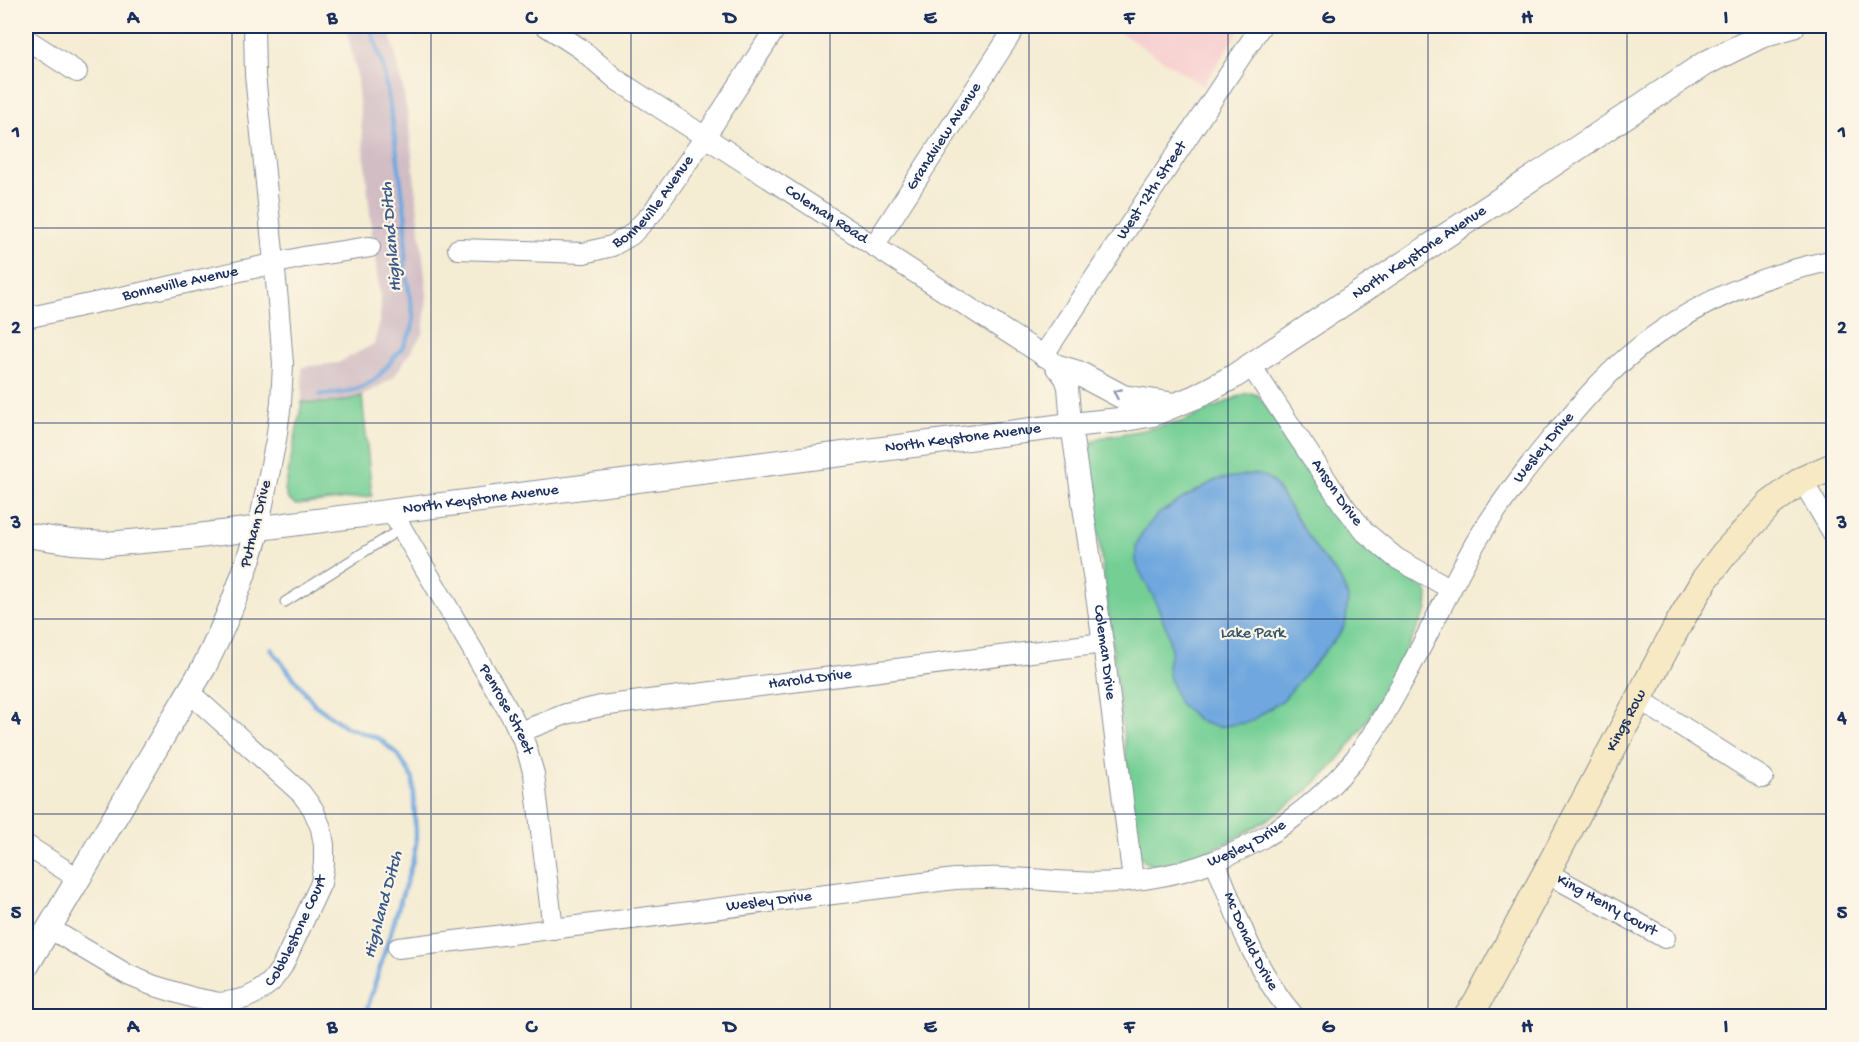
<svg xmlns="http://www.w3.org/2000/svg" width="1859" height="1042" font-family="'Gochi Hand',sans-serif">
  <rect width="100%" height="100%" fill="#fcf5e5"/>
  <filter id="ink" filterUnits="userSpaceOnUse"><feTurbulence type="fractalNoise" baseFrequency=".0167" numOctaves="2"/><feDisplacementMap in="SourceGraphic" scale="12" xChannelSelector="R" yChannelSelector="G"/><feConvolveMatrix kernelMatrix="1 2 1 2 8 2 1 2 1" color-interpolation-filters="sRGB"/></filter>
  <filter id="wash" filterUnits="userSpaceOnUse"><feTurbulence type="fractalNoise" baseFrequency=".008" numOctaves="4" result="noise"/><feDisplacementMap in="SourceGraphic" scale="24" xChannelSelector="R" yChannelSelector="G"/><feGaussianBlur stdDeviation="1.35" result="paint"/><feColorMatrix in="noise" values="0 0 0 0 0 0 0 0 0 0 0 0 0 0 0 0 0 1.4 0 .05"/><feComposite in="paint" operator="in"/></filter>
  <g filter="url(#wash)">
    <rect width="100%" height="100%" fill="#f4ecd3"/>
    <path fill="#f7cfd0" d="M1110,26H1242L1203,86Z"/>
    <path fill="#d2bdc5" d="M345,26H388L398,65L408,117L427,296L423,333L393,378L362,396L344,402L327,404L302,402V367L338,363L374,344L380,321L381,305L372,234L356,70Z"/>
    <path fill="#75cf95" stroke="#487f7a" stroke-width="1.5" d="M1251,393L1257,395L1265,404L1332,506L1352,534L1387,565L1426,590L1428,595L1427,610C1399,663 1373,721 1333,766C1306,795 1272,818 1238,837C1214,850 1179,865 1152,865C1144,863 1141,858 1138,852L1088,452C1090,445 1092,441 1099,438L1143,430L1182,422L1244,394Z
      M362,396L372,496L296,505C289,501 286,498 285,490L302,402C325,404 340,403 362,396Z"/>
    <path fill="#6fa7de" stroke="#456b9e" stroke-width="1.5" d="M1252,474C1262,475 1270,477 1276,486L1319,553L1340,578L1348,597L1346,621L1343,629L1338,636L1283,700L1251,721L1243,723L1218,727L1210,725L1201,722L1179,703L1177,699L1169,675L1168,667L1171,650L1167,630L1155,600L1139,570L1136,562V546L1142,533L1157,515L1182,499L1216,480Z"/>
    <g fill="none" stroke-linecap="round" stroke-linejoin="round">
      <path stroke="#6fa7de" stroke-width="4.5" d="M320,395L346,392L363,387L378,377L403,347L412,329L414,317L405,270L406,220L393,125L383,66L370,26
        M271,649L315,705L346,727L380,739L399,756L413,779L416,843L413,860L365,1016"/>
    </g>
  </g>
  <g filter="url(#ink)">
    <g fill="none" stroke-linecap="round" stroke-linejoin="round">
      <g stroke="#888e98" stroke-width="11">
        <path id="service" d="M285,602L402,528"/>
      </g>
      <g stroke="#888e98" stroke-width="22">
        <g id="minor">
          <path d="M254,26L255,75L278,301L283,364L281,403L276,440L258,529"/>
          <path id="s1" d="M546,26L581,49L617,80L1052,361L1065,378L1068,387L1071,425L1103,643L1133,880"/>
          <path d="M26,39L77,72"/>
          <path id="s2" d="M874,246L1016,26"/>
          <path id="s3" d="M458,249L584,253L612,246L631,235L652,213L705,137L777,26"/>
          <path id="s4" d="M26,318L304,257L370,247"/>
          <path id="s5" d="M1043,356L1261,26"/>
          <path id="s6" d="M1251,366L1342,503L1365,532L1396,558L1451,589"/>
          <path d="M1802,480L1834,535"/>
          <path id="s7" d="M392,512L512,717L525,744L534,774L553,929"/>
          <path d="M1639,699L1763,778"/>
          <path id="s8" d="M520,732L566,714L601,706L1103,643"/>
          <path d="M26,845L79,879"/>
          <path id="s9" d="M1215,861C1237,916 1255,971 1294,1016"/>
          <path id="s10" d="M1547,873L1665,938"/>
          <path id="s11" d="M49,928L128,975L152,985L194,998L220,1003L233,1001L246,998L258,992L271,982L282,967L321,883L324,863V845L321,828L313,809L301,793L190,693"/>
          <path id="s12" d="M398,948L955,879C971,879 986,877 1002,878C1027,878 1052,881 1077,882C1120,885 1174,877 1214,861C1267,842 1319,803 1354,760C1373,736 1388,708 1403,681C1428,635 1450,588 1476,542C1499,504 1526,469 1555,434C1570,417 1584,399 1601,382C1664,317 1745,278 1834,260"/>
        </g>
      </g>
      <g stroke="#888e98" stroke-width="26">
        <g id="tertiary">
          <path d="M1058,367L1078,373L1123,397L1169,404"/>
          <path id="s13" d="M26,535L72,542L106,544L190,537L1071,425L1120,420L1153,414L1195,397L1233,377L1704,64L1765,34L1793,26"/>
          <path d="M26,967L204,667C227,622 244,577 258,529"/>
        </g>
      </g>
      <g stroke="#888e98" stroke-width="29">
        <g id="secondary">
          <path id="s14" d="M1467,1016L1477,1003L1679,623L1705,579L1724,554L1770,504L1802,480L1834,466"/>
        </g>
      </g>
      <use href="#service" stroke="#fff" stroke-width="9"/>
      <use href="#minor" stroke="#fff" stroke-width="20"/>
      <use href="#tertiary" stroke="#fff" stroke-width="24"/>
      <use href="#secondary" stroke="#f6e9c3" stroke-width="27"/>
    </g>
    <defs><path id="oneway-chevron" d="M-2-3.5L2.5 0L-2 3.5" fill="none" stroke-width="1.6" stroke-linecap="round" stroke-linejoin="round" transform="scale(1.5)"/></defs>
    <use stroke="#8d97ae" href="#oneway-chevron" transform="translate(1117 393) rotate(-156)"/>
  </g>
  <path fill="none" stroke="#1b2f5e" stroke-width="1.5" stroke-opacity="0.55" d="M232,26V1016M431,26V1016M631,26V1016M830,26V1016M1029,26V1016M1228,26V1016M1428,26V1016M1627,26V1016M26,228H1834M26,423H1834M26,619H1834M26,814H1834"/>
  <g text-anchor="middle" dominant-baseline="central" stroke-width="4.5" stroke-linejoin="round" paint-order="stroke">
    <g font-size="16" fill="#1b2f5e" stroke="#fcf5e5">
      <text stroke="none"><textPath href="#s2" startOffset="130">Grandview Avenue</textPath></text>
      <text stroke="none"><textPath href="#s5" startOffset="198">West 12th Street</textPath></text>
      <text stroke="none"><textPath href="#s3" startOffset="216">Bonneville Avenue</textPath></text>
      <text stroke="none"><textPath href="#s1" startOffset="338">Coleman Road</textPath></text>
      <text stroke="none"><textPath href="#s13" startOffset="1448">North Keystone Avenue</textPath></text>
      <text stroke="none"><textPath href="#s4" startOffset="158">Bonneville Avenue</textPath></text>
      <text stroke="none"><textPath href="#s13" startOffset="944">North Keystone Avenue</textPath></text>
      <text stroke="none"><textPath href="#s12" startOffset="1364">Wesley Drive</textPath></text>
      <text stroke="none"><textPath href="#s6" startOffset="153">Anson Drive</textPath></text>
      <text stroke="none"><textPath href="#s13" startOffset="458">North Keystone Avenue</textPath></text>
      <text transform="translate(257 524) rotate(-76)">Putnam Drive</text>
      <text stroke="none"><textPath href="#s1" startOffset="906">Coleman Drive</textPath></text>
      <text stroke="none"><textPath href="#s8" startOffset="296">Harold Drive</textPath></text>
      <text stroke="none"><textPath href="#s7" startOffset="228">Penrose Street</textPath></text>
      <text stroke="none"><textPath href="#s14" startOffset="336">Kings Row</textPath></text>
      <text stroke="none"><textPath href="#s12" startOffset="860">Wesley Drive</textPath></text>
      <text stroke="none"><textPath href="#s12" startOffset="374">Wesley Drive</textPath></text>
      <text stroke="none"><textPath href="#s10" startOffset="68">King Henry Court</textPath></text>
      <text stroke="none"><textPath href="#s11" startOffset="302">Cobblestone Court</textPath></text>
      <text stroke="none"><textPath href="#s9" startOffset="88">Mc Donald Drive</textPath></text>
    </g>
    <g font-size="16" fill="#32576c" stroke="#fcf5e5">
      <text x="1253" y="634">Lake Park</text>
    </g>
    <g font-size="18" font-style="italic" fill="#38598b" stroke="#fcf5e5">
      <text transform="translate(392 237) rotate(-95)">Highland Ditch</text>
      <text transform="translate(384 905) rotate(-75)">Highland Ditch</text>
    </g>
  </g>
  <rect width="1859" height="1042" fill="none" stroke="#fcf5e5" stroke-width="66"/>
  <rect x="33" y="33" width="1793" height="976" fill="none" stroke="#1b2f5e" stroke-width="2"/>
  <g font-size="20" text-anchor="middle" font-weight="bold" fill="#1b2f5e">
    <text x="133" y="23">A</text>
    <text x="332" y="23">B</text>
    <text x="531" y="23">C</text>
    <text x="730" y="23">D</text>
    <text x="930" y="23">E</text>
    <text x="1129" y="23">F</text>
    <text x="1328" y="23">G</text>
    <text x="1527" y="23">H</text>
    <text x="1726" y="23">I</text>
    <text x="16" y="137">1</text>
    <text x="1842" y="137">1</text>
    <text x="16" y="333">2</text>
    <text x="1842" y="333">2</text>
    <text x="16" y="528">3</text>
    <text x="1842" y="528">3</text>
    <text x="16" y="723">4</text>
    <text x="1842" y="723">4</text>
    <text x="16" y="918">5</text>
    <text x="1842" y="918">5</text>
    <text x="133" y="1032">A</text>
    <text x="332" y="1032">B</text>
    <text x="531" y="1032">C</text>
    <text x="730" y="1032">D</text>
    <text x="930" y="1032">E</text>
    <text x="1129" y="1032">F</text>
    <text x="1328" y="1032">G</text>
    <text x="1527" y="1032">H</text>
    <text x="1726" y="1032">I</text>
  </g>
</svg>
